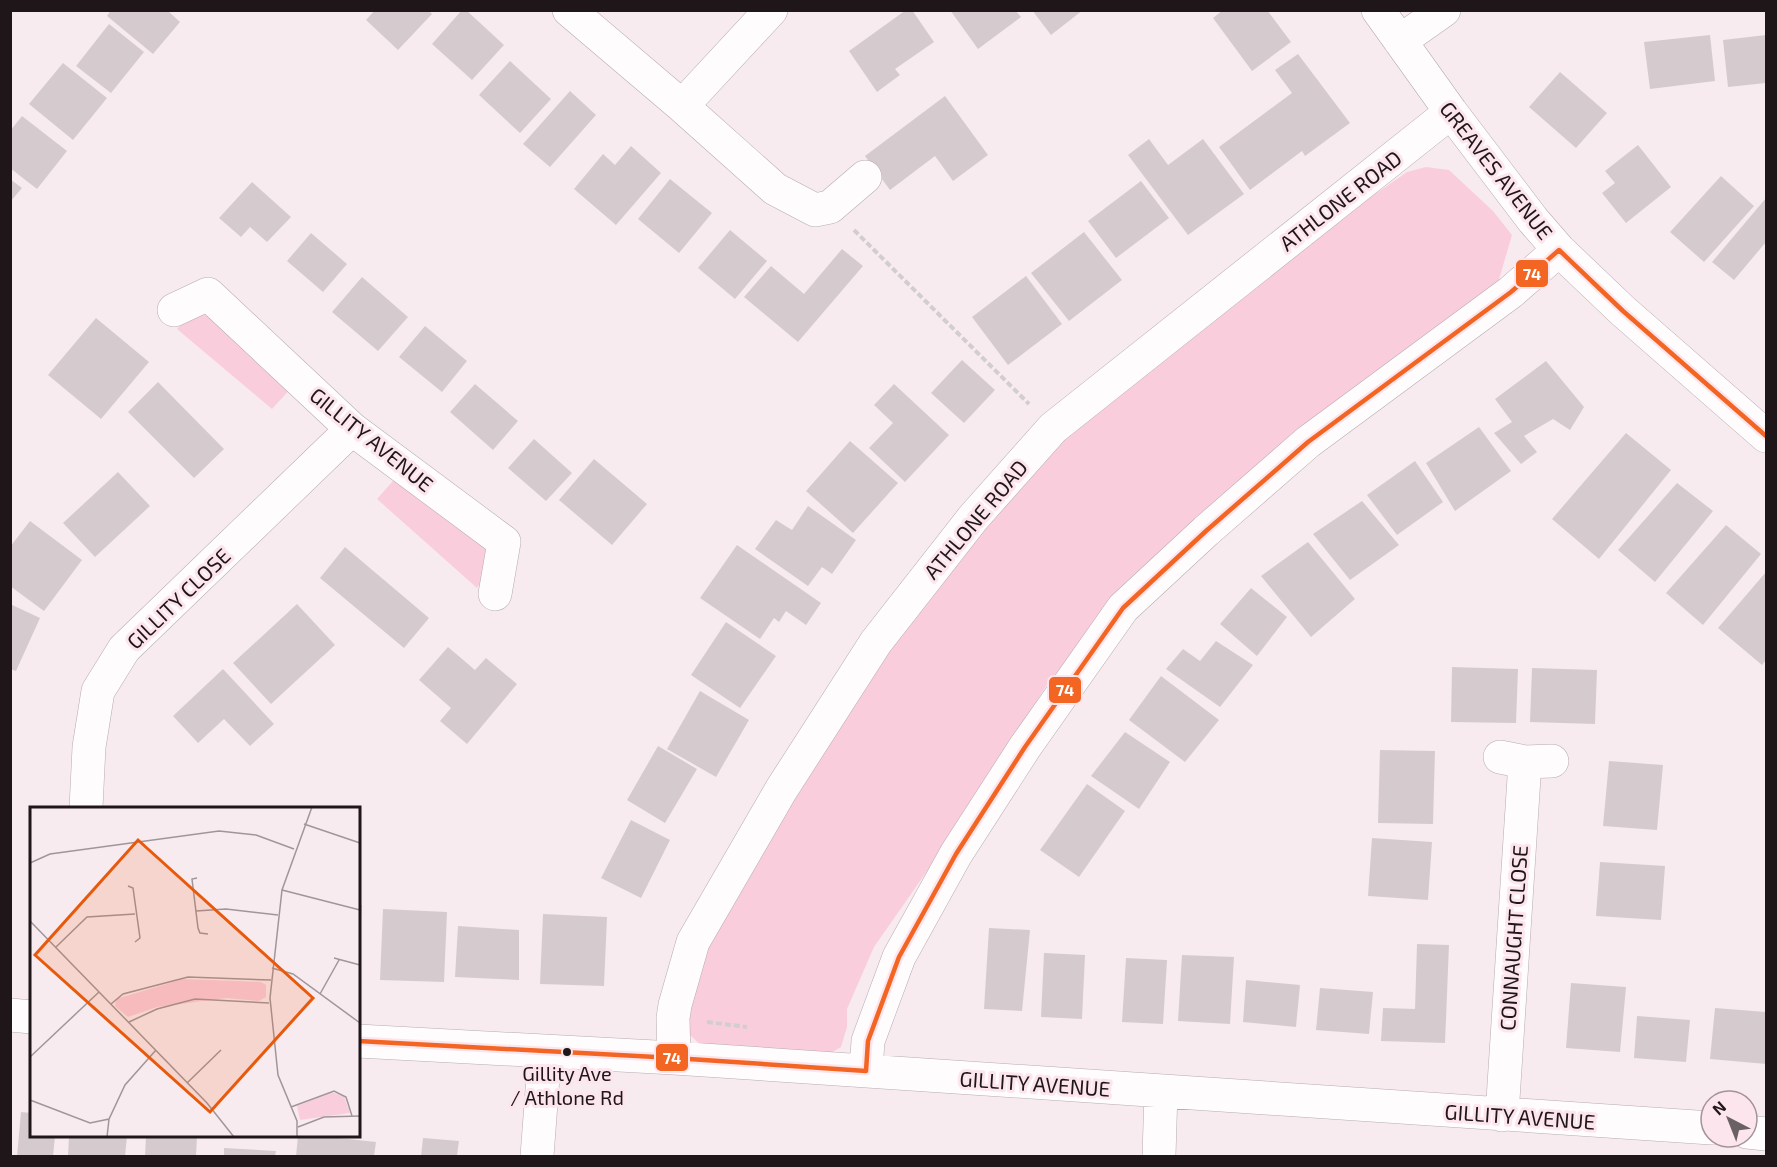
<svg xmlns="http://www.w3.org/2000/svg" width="1777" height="1167" font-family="'Exo 2',sans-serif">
  <rect width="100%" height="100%" fill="#f7ebef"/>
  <path fill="#facddd" d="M1426,167L1449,170L1493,211L1512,235L1495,293L1138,572L1046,686L946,844L874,947L847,1009V1027L841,1047L824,1057L709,1053L689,1034L684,974L893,634L1038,454L1358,206L1407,172Z
    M203,315L218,318L294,385L272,409L177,329L188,317Z
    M399,474L486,549L487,573L477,588L377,499Z"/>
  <path fill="#d5cbcf" d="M111,10H167L180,22L153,54L107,16Z
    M375,10H428L432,14L398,50L366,20Z
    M462,10H466L504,45L472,80L432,44Z
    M906,10H912L934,42L895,69L900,75L877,92L849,51Z
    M950,10H1015L1021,17L978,49Z
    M1032,10H1083L1051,35Z
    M1223,10H1267L1291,42L1252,71L1213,18Z
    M109,24L144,52L111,93L76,66Z
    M1710,35L1715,81L1650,89L1644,42Z
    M1766,35V83L1728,87L1723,40Z
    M1298,54L1350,123L1305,156L1302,151L1250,190L1219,147L1292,93L1275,70Z
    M510,61L551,99L520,133L479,95Z
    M63,63L107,98L73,140L29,104Z
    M1560,72L1607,113L1576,148L1529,107Z
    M570,91L596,115L550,167L523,144Z
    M945,96L988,155L953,181L935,156L890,190L865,156Z
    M22,116L67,151L37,189L10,168V131Z
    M1149,139L1168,165L1203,139L1244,194L1188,235L1128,155Z
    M1638,145L1671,187L1626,223L1602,193L1615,183L1605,171Z
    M631,146L661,173L616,225L574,189L603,154L615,165Z
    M1721,176L1754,206L1704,262L1670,232Z
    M10,179L22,188L10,202Z
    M670,179L712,213L679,253L638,219Z
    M1141,181L1169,218L1116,258L1088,221Z
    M252,182L291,217L267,242L250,227L241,237L219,218Z
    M1766,198V242L1734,280L1712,262Z
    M730,230L767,261L735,299L698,268Z
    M1084,232L1122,280L1069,321L1031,273Z
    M311,233L347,264L323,292L287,261Z
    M842,249L863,266L798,342L744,297L771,266L804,294Z
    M1026,276L1062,324L1008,365L972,317Z
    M362,277L408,317L378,351L332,312Z
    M96,318L149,362L101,419L48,375Z
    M425,326L467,361L442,392L399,357Z
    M962,360L995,390L964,423L931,393Z
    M1546,361L1584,407L1570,430L1553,419L1524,436L1537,452L1521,464L1494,433L1512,422L1495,399Z
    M158,382L224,449L194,478L128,412Z
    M475,384L518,421L493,450L450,412Z
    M894,384L949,435L905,482L869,448L893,423L874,405Z
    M1479,427L1511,471L1455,511L1426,463Z
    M1626,433L1671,470L1599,559L1552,519Z
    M534,439L572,473L546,501L508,468Z
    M850,441L898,483L853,533L806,491Z
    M594,459L647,504L612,545L559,500Z
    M1415,461L1443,502L1397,535L1367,495Z
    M118,472L150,506L95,557L63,523Z
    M1677,483L1713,511L1655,582L1618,550Z
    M1362,501L1399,545L1350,580L1313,534Z
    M808,506L856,540L832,574L822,567L808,586L755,549L776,520L792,530Z
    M30,521L82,560L44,611L10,586V547Z
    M1726,525L1761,554L1703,625L1666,593Z
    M1308,542L1355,599L1311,637L1261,576Z
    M737,545L821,603L806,625L786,611L779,622L774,618L760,639L700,598Z
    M345,547L429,618L404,648L320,578Z
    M1766,572V660L1762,665L1718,628Z
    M1251,588L1287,617L1257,656L1220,624Z
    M10,604L40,618L16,671L10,669Z
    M297,604L335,645L271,704L233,663Z
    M726,622L776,656L740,708L691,675Z
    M1216,641L1253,665L1220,707L1166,669L1183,649L1200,661Z
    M448,647L475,670L486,658L517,684L467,744L440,721L451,708L419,680Z
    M1452,667L1518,669L1516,723L1451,722Z
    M1532,668L1597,670L1595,724L1530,722Z
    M223,669L274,724L250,746L224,719L198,743L173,716Z
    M1161,676L1219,720L1185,762L1129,720Z
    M700,691L749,720L716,777L667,749Z
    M1125,732L1170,762L1139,809L1091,776Z
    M658,746L697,769L665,823L627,800Z
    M1380,750L1435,751L1433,824L1378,823Z
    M1609,761L1663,765L1657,830L1603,826Z
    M1087,784L1125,811L1079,877L1040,850Z
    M631,820L670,840L641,898L601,878Z
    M1372,838L1432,842L1428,900L1368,896Z
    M1600,862L1665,866L1661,920L1596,916Z
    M358,905H362L360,936H358Z
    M383,909L447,912L444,982L380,980Z
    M543,914L607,917L604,986L540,984Z
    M458,926L519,930V980L455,977Z
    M989,928L1030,930L1022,1011L984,1009Z
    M1417,944L1449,945L1445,1043L1381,1041L1383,1008L1415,1009Z
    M1044,953L1085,955L1082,1019L1041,1017Z
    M1182,955L1234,957L1230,1024L1178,1021Z
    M1126,958L1167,960L1163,1024L1122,1022Z
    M1246,980L1300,985L1296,1027L1243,1022Z
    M1571,983L1626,987L1620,1052L1566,1048Z
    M1320,988L1373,992L1369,1034L1316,1030Z
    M1715,1008L1766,1012V1064L1710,1059Z
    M1637,1016L1690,1020L1686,1062L1634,1058Z
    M21,1112L32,1113V1136H55L53,1156H17Z
    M69,1136H127L125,1156H68Z
    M146,1136H197L196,1156H145Z
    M298,1136H320L376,1142L374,1156H296Z
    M423,1138L459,1141L457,1156H421Z
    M224,1148L276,1151L275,1156H224Z"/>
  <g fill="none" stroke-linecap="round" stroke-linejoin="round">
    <g stroke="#b6acb0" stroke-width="34">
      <path id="minor" d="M569,10L682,106L775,189L815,210L830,207L865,177
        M1378,10L1451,112L1533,220L1559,250L1623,311L1766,436
        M1400,41L1444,10
        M682,106L771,10
        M174,310L208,294L352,429L504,542L495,594
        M1500,757L1525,762L1552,761
        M86,808L89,747L98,691L124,649L352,429
        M10,1015L32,1017
        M358,1041L674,1058L1711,1128
        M674,1058L673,1018L675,1005L693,942L781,790L876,642L973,518L1053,428L1451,112
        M866,1071L868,1041L899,957L956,854L1025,747L1123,608L1206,531L1308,442L1511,292L1559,250
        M1502,1115L1525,762
        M1747,1132L1766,1134
        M537,1156L545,1051
        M1159,1156L1161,1091"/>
    </g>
    <path stroke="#d2cdcf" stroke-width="4" stroke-dasharray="6 3" stroke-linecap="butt" d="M854,230L1029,404
      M707,1022L747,1027"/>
    <use href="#minor" stroke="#fefcfd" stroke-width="33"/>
    <g stroke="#fde5ed" stroke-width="9">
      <path id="bus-1" d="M358,1041L674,1058L866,1071L868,1041L899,957L956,854L1025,747L1123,608L1206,531L1308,442L1511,292L1559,250L1623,311L1766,436"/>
    </g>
    <use href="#bus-1" stroke="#f26522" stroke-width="4.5"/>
  </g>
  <circle fill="#1e1619" stroke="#fde5ed" stroke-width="2" cx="567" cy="1052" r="5"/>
  <g text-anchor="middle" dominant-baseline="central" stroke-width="6" stroke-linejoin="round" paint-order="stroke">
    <g font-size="20" fill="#1e1619" stroke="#fde5ed">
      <text x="567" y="1073">Gillity Ave<tspan x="567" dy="24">/ Athlone Rd</tspan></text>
    </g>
    <g font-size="21" fill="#1e1619" stroke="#fde5ed">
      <text transform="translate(1497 170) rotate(52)">GREAVES AVENUE</text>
      <text transform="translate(1340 200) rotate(-38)">ATHLONE ROAD</text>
      <text transform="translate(372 439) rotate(39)">GILLITY AVENUE</text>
      <text transform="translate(975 519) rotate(-50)">ATHLONE ROAD</text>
      <text transform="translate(178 598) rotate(-44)">GILLITY CLOSE</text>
      <text transform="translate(1513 938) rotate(-86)">CONNAUGHT CLOSE</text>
      <text transform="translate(1035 1083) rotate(4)">GILLITY AVENUE</text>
      <text transform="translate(1520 1116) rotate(4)">GILLITY AVENUE</text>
    </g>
  </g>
  <g transform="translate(30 807)">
    <rect width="330" height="330" fill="#f7ebef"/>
    <path d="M153,172L231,175L236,178V190L229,194L196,191L127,200L98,210L85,199L86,192ZM301,285L314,289L320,306L270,313L267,299Z" fill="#facddd"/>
    <path fill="none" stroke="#a09699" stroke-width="1.5" d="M274,17L330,36M0,56L20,47L189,24L226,28L264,42M167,71L162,72L168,121L170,126L178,127M98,79L103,81L110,131L105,135M252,83L330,103M166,104L196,102L248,108M0,114L177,296L204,330M26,140L57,110L105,107M304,151L330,158M242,161L263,167L330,216M290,187L309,153M81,197L93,187L158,170L241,173M99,215L127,202L165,192L239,196M0,250L69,185M157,276L191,243M0,293L60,316L79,312L95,278L126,243M261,300L304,284L316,290L322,309M268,320L294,310L330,309M77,330L79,312M267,330V314L248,268L240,191L252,83L282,0"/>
    <path fill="#e8590c" fill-opacity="0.15" stroke="#e8590c" stroke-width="3" d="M108,33L283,191L180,305L5,148Z"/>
    <rect width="330" height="330" fill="none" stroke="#1e1619" stroke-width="3"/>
  </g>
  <g stroke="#fde5ed" stroke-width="2">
    <rect x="1515" y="259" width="34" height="29" rx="6" fill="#f26522"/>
    <rect x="1048" y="676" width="34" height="28" rx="6" fill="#f26522"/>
    <rect x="655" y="1043" width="34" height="29" rx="6" fill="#f26522"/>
  </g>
  <g font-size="16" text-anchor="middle" font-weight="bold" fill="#fff">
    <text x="1532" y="280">74</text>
    <text x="1065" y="696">74</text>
    <text x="672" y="1064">74</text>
  </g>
  <rect width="1777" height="1167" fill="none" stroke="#1e1619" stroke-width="24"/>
  <g transform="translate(1729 1119) rotate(318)"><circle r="28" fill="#fde5ed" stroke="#a49298" stroke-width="1.5"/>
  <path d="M0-4.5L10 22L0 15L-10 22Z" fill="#6a6164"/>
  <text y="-9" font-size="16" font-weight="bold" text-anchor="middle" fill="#1e1619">N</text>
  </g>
</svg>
